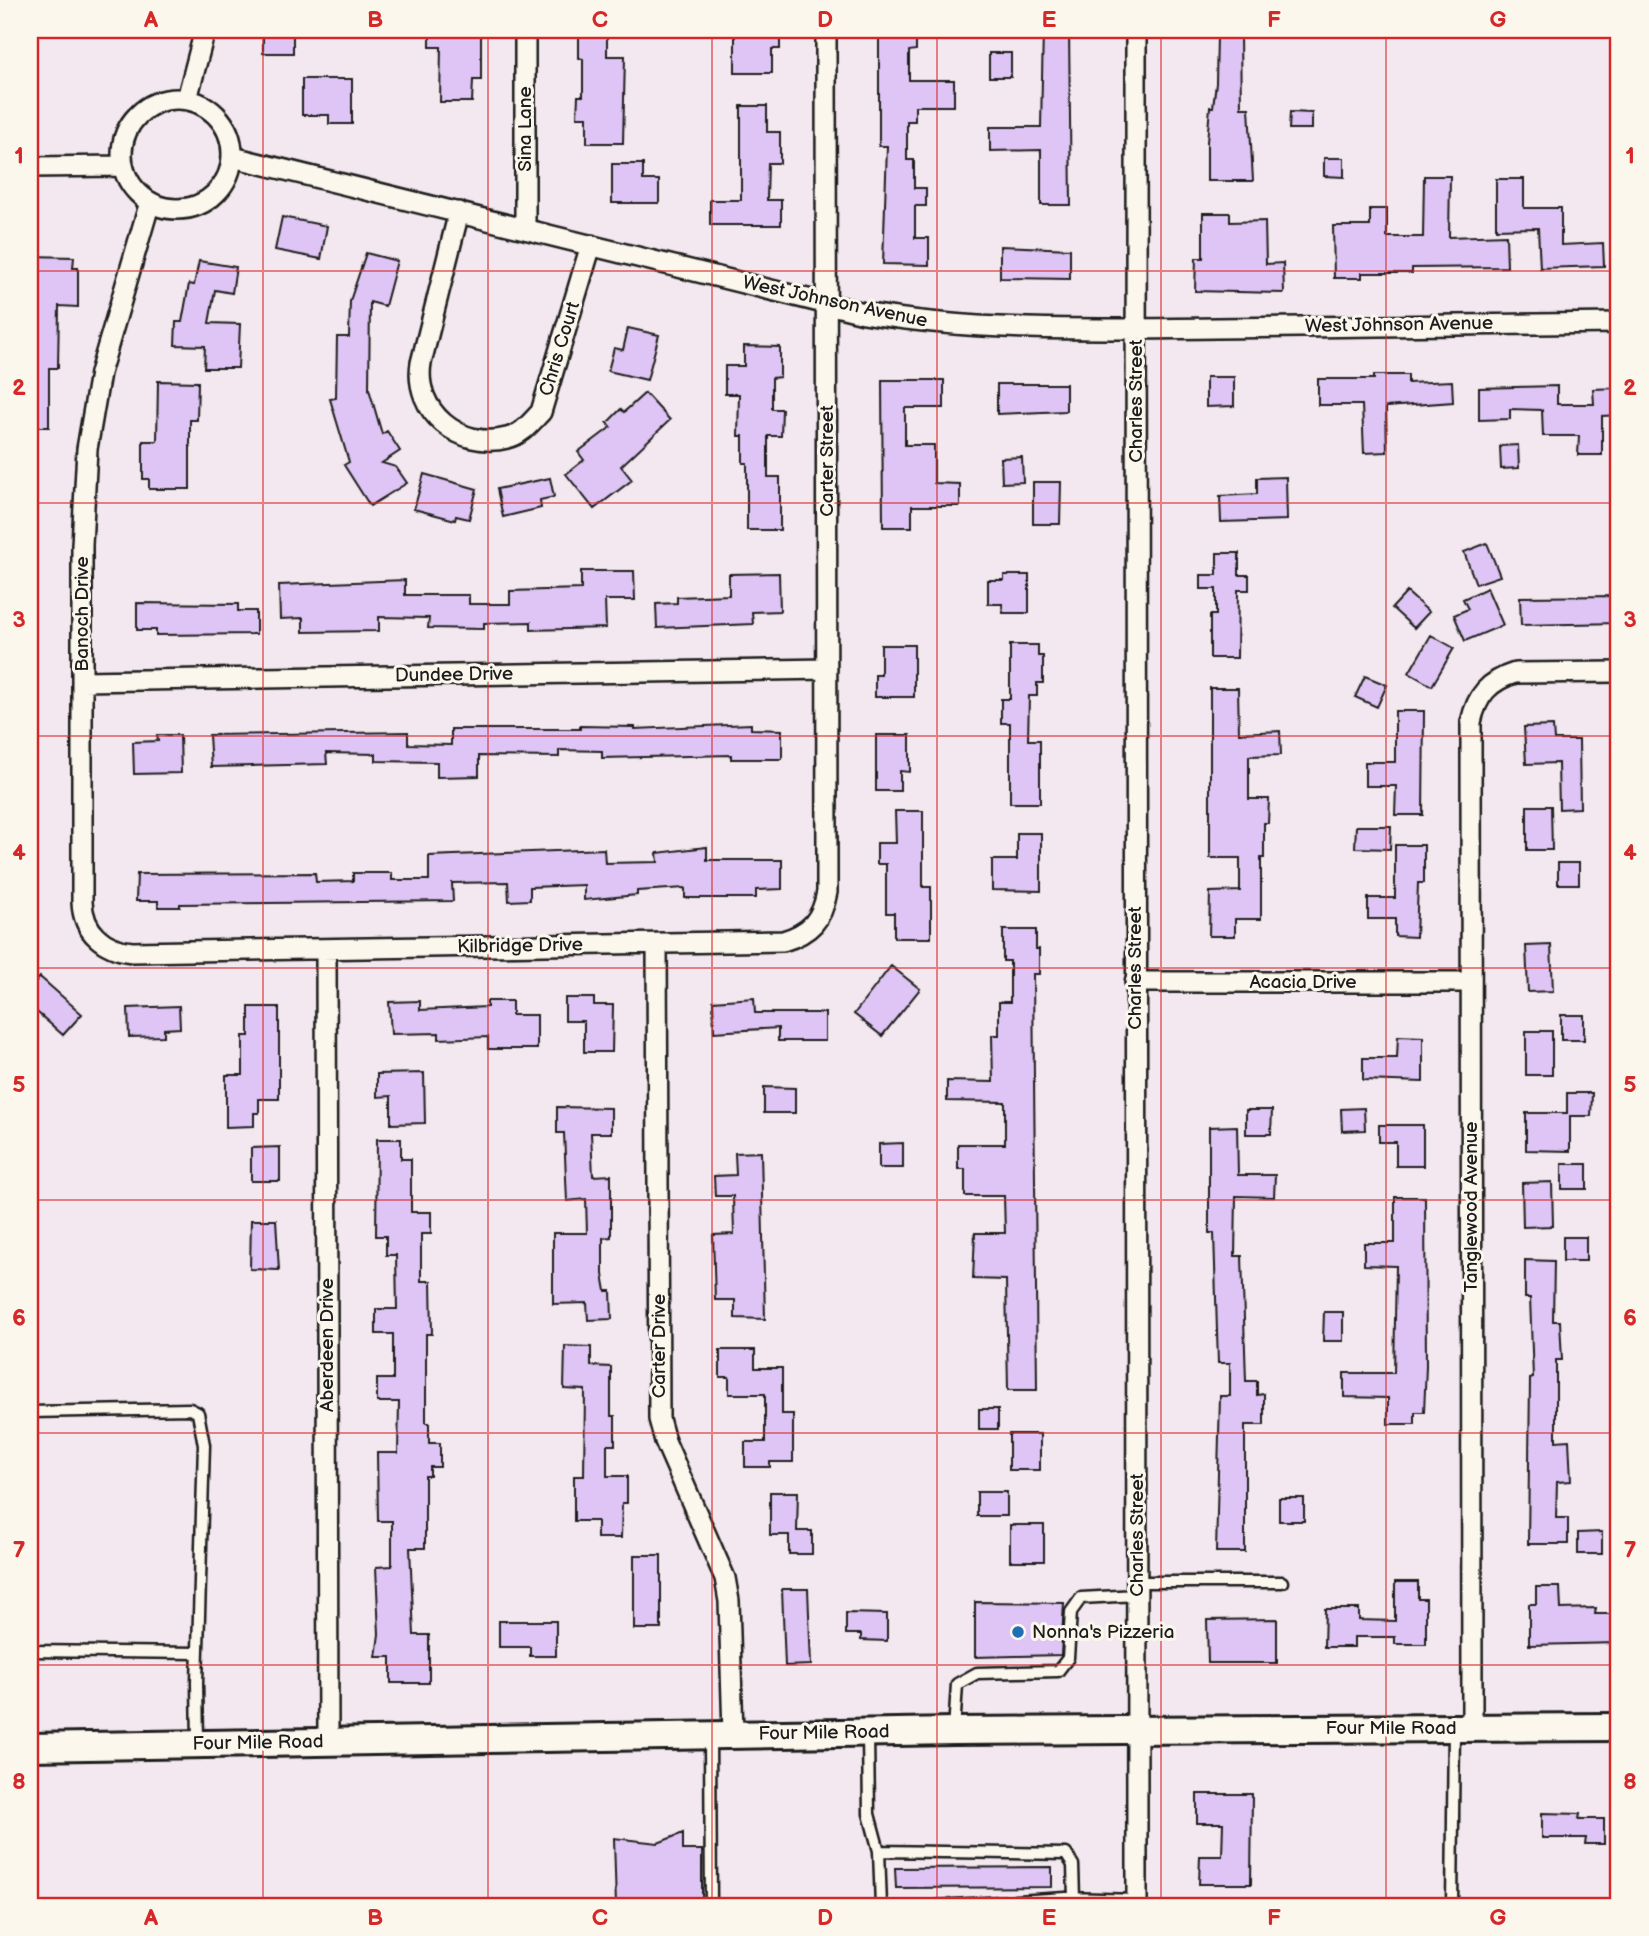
<svg xmlns="http://www.w3.org/2000/svg" width="1649" height="1936" font-family="'Balsamiq Sans',sans-serif">
  <rect width="100%" height="100%" fill="#f3e8ef"/>
  <filter id="ink" filterUnits="userSpaceOnUse"><feTurbulence type="fractalNoise" baseFrequency=".0143" numOctaves="2"/><feDisplacementMap in="SourceGraphic" scale="14" xChannelSelector="R" yChannelSelector="G"/><feConvolveMatrix kernelMatrix="1 2 1 2 8 2 1 2 1" color-interpolation-filters="sRGB"/></filter>
  <g filter="url(#ink)">
    <path fill="#dfc5f5" stroke="#1c1c1c" stroke-width="2" d="M263,30H293V53H263Z
      M430,30H481V80H473L472,102H440L441,47H430Z
      M735,30H780V49H772V73H735Z
      M879,30H916V50L909,51V80H954V106H915V121H907V160H914V188H926V206H915V238H929V265L883,264L887,146H879Z
      M1043,30H1069L1071,205H1041V150L990,151V127H1041Z
      M579,36H607V56H625L623,143H587V117H577L578,96H583V59L579,58Z
      M1217,36H1240L1241,108H1249L1253,181H1207V142L1210,107H1213L1216,83Z
      M989,53H1011V77H989Z
      M302,79H352V124H329V115H302Z
      M741,106H767V132H780V163H768L767,200H781V225H710V200H741Z
      M1290,112L1312,113V129H1289Z
      M1324,158H1344V177L1324,176Z
      M612,164H643V180H659V203H612Z
      M1424,176H1450L1449,237L1506,235L1507,267L1412,268V273H1362V278H1334L1333,226H1370V209H1387V237H1423Z
      M1496,179H1524V208H1561V245L1603,243L1604,266L1540,268L1538,228L1496,229Z
      M1203,213H1230V222L1265,221L1266,264L1283,263L1284,293L1195,291L1196,258H1203Z
      M282,217L327,226L321,259L275,250Z
      M1000,246L1070,249V279L1000,278Z
      M366,253L397,261L385,306L370,302L369,389L382,434L387,431L400,451L382,463L396,467L407,483L370,506L344,465L349,462L330,399L336,398L337,337H349L350,301Z
      M30,256L74,257L73,268H78V307L59,306L58,368H49V427H30L33,306H30Z
      M199,261L236,267L232,293L215,290L209,323L240,324L238,368H204L205,346L175,345L176,322H182L189,284L194,285Z
      M628,328L659,335L647,380L608,371L614,348L623,350Z
      M744,346L780,347V377L772,378V409H782L781,436H768V477H780V530H747V463H743V436H738L739,394H725V366H744Z
      M1374,375H1408V383L1452,381L1453,402L1386,407L1387,452L1364,453L1362,405H1318V379H1374Z
      M1206,377H1234V406L1206,407Z
      M882,380H944V408H905V445H934V483L960,484V506H912V527H883Z
      M158,381L198,382L197,420H190V489H149V479H143V441H157Z
      M997,384H1066V411L997,414Z
      M1557,386V404H1594L1593,389L1619,388V415L1602,416V455H1578L1579,436H1543L1542,410L1510,409V419L1479,420V388Z
      M645,393L670,420L621,466L632,480L594,509L566,474L584,460L578,452L611,427L607,423L621,409L624,412Z
      M1518,445L1519,468L1501,469L1500,446Z
      M1022,457L1023,482L1002,483L1001,458Z
      M424,474L477,489L469,519L456,516L455,520L414,509Z
      M1286,477L1287,520L1221,522L1220,496L1257,494V478Z
      M550,478L554,497L540,500L541,508L503,517L497,489Z
      M1033,482H1061L1060,524H1033Z
      M1487,543L1500,576L1476,584L1464,552Z
      M1217,553H1239V575H1249V590H1238L1237,658H1210V615H1216V589H1201V575H1217Z
      M581,571H634L635,600H605L606,628L531,630V622L484,623V629L428,628L429,618L379,617V631L303,632V618L280,619L279,585L405,580V595H469V604H510V591L581,589Z
      M779,573L780,611L752,612L753,624L657,628L656,604L677,603V597L729,595V574Z
      M1004,575H1029V613H1003L1002,604H988V580H1004Z
      M1487,588L1503,625L1465,641L1454,615L1468,609L1463,599Z
      M1407,592L1429,612L1414,628L1392,608Z
      M1619,596V623L1521,625L1520,597Z
      M137,603L238,604V611H256V634L156,635V630H137Z
      M1431,635L1454,648L1432,686L1409,673Z
      M881,645H914V697H875V675H881Z
      M1010,645H1038V656H1043V683H1037V696H1029L1028,740H1040V803H1010V723H1001V699H1010Z
      M1365,676L1387,685L1377,707L1355,697Z
      M1210,688H1238L1239,733L1280,731L1281,755L1249,756V799H1269L1268,823H1264V858H1261V919H1235V936H1209L1210,892L1240,891V858H1210Z
      M1395,711H1424L1423,815H1395L1396,786H1365V762H1395Z
      M751,724V729L782,730V759H731V755L602,758V751L559,750V757L479,756V776L437,777V762L376,761V754L326,753L327,764L211,767L209,735L408,732V744L451,745V729H580V726L635,727V729Z
      M1553,726L1554,740H1579L1580,808L1559,809L1558,763L1526,764L1524,727Z
      M157,735H180L181,773L134,774L133,742L158,741Z
      M876,735H910V772L900,771V791H876Z
      M1527,806H1551L1552,850H1527Z
      M895,811H923V887H931V938H894V913H886V864H877V843H896Z
      M1356,826H1391L1390,849L1355,848Z
      M1017,833H1041V891L992,890V860H1017Z
      M1395,845H1424V883H1418L1416,937L1395,936V919H1368V898H1395Z
      M707,847V860H782V889L756,890V898H685V888L637,891V895L584,900V885L530,887V900L509,901L508,882L452,883L453,901L180,904V907H158V901H136L137,874L315,873L316,882L353,881V873H392V880H429V856L604,849L605,863L658,862L657,853Z
      M1558,863H1579V884H1558Z
      M1003,930H1036V949H1039V974H1033L1037,1390H1008L1006,1280L973,1279L975,1233H1005L1004,1196H965V1169H958V1144H1005V1102L947,1101V1081L993,1082L992,1035H999V1002H1010V961H1003Z
      M1551,945L1553,991L1528,992L1526,946Z
      M891,966L920,989L882,1036L854,1014Z
      M40,977L82,1014L63,1035L30,1006V988Z
      M565,998H594V1005H613L612,1052H584V1021H565Z
      M754,998L755,1013H825V1041H778V1028L714,1032L713,1001Z
      M420,1001V1010L487,1007V1001H512V1015H537V1049H488V1037L439,1039V1033L391,1034L389,1002Z
      M179,1006L180,1028L164,1029V1036L129,1037L128,1008Z
      M249,1007H279V1099H259V1113H254V1126L226,1127V1075H243V1036H249Z
      M1561,1015H1584V1040H1561Z
      M1526,1031H1552V1075H1526Z
      M1398,1036L1423,1037V1082L1363,1080V1058H1397Z
      M424,1073L425,1123L391,1124V1096L377,1097V1074Z
      M764,1087L795,1088V1113H764Z
      M1567,1093H1592L1591,1116H1570V1151L1526,1150V1113H1567Z
      M557,1107L611,1108V1133H591L593,1176L611,1175V1237L603,1238V1274L606,1291H611L612,1319L588,1320L587,1303L553,1304V1233H587L586,1199L567,1201L564,1133H557Z
      M1364,1108L1365,1130L1342,1131L1341,1109Z
      M1246,1110H1272L1271,1134H1246Z
      M1379,1125H1423V1166H1396V1142H1379Z
      M1237,1126L1238,1175H1275L1274,1197L1236,1196L1235,1256H1242L1246,1381H1257V1395L1264,1394V1425H1245V1552H1216L1220,1396H1230V1363H1218L1214,1233H1209V1127Z
      M377,1139H401V1159H411V1212H431V1234H421V1281H431L432,1334H426V1423H429V1443H440V1467H430V1476H425V1548H410L414,1635H429V1683H391V1657H376L379,1634L376,1567L392,1566V1521H378L377,1453H398L399,1402H377V1379H393V1334H376V1309H397L396,1255H386V1236H376Z
      M903,1143V1168H879V1144Z
      M280,1147V1181H251V1148Z
      M761,1152L765,1319L735,1318V1300H715L713,1235L734,1234L733,1196H715L714,1176L736,1175L735,1153Z
      M1562,1164H1587V1189H1562Z
      M1552,1182L1553,1226L1523,1227L1522,1183Z
      M1395,1197H1425L1426,1366L1424,1412H1415V1424H1388V1398L1344,1397V1373H1394L1396,1266L1364,1265V1243H1395Z
      M251,1220H276L279,1270L250,1269Z
      M1563,1237H1586V1261H1563Z
      M1525,1260L1554,1261L1553,1321H1560L1562,1360H1556V1441L1569,1440L1571,1481L1557,1482L1556,1518H1568V1544H1528L1530,1379L1533,1378L1530,1298H1525Z
      M1324,1312H1343V1341H1323Z
      M565,1346L591,1347V1366L611,1367V1416H615V1445H607V1476H627V1503H622L621,1538H597V1521H574V1476H584L585,1390L564,1389Z
      M720,1350H755V1368H782V1414H793V1462H770V1467H745V1442H765V1394H729V1377H720Z
      M979,1409H998V1429H979Z
      M1009,1434H1040V1470H1009Z
      M770,1492H798L797,1531H812V1554H789V1535H770Z
      M977,1492H1007V1516H977Z
      M1279,1498H1304V1521H1279Z
      M1010,1525H1044V1561H1010Z
      M1602,1532V1554H1578V1533Z
      M634,1555H661V1629H634Z
      M1395,1582H1418V1599H1426V1644H1395V1637H1354V1647H1324L1325,1609H1359V1620L1395,1621Z
      M1536,1587H1560L1561,1609L1596,1608L1595,1614H1619V1643L1529,1645V1604H1536Z
      M782,1589H808L811,1665L785,1666Z
      M975,1602L1064,1603L1061,1655L975,1657Z
      M846,1613L887,1614V1641L861,1640V1634H846Z
      M1277,1619V1663H1208L1207,1620Z
      M499,1621H556V1656H530V1647H499Z
      M1197,1794H1252L1251,1884H1199L1200,1856H1222L1223,1823H1197Z
      M1542,1813L1580,1814L1579,1819H1604V1844H1585L1586,1838H1542Z
      M683,1833V1850H702V1902L684,1903V1906H616L614,1838L658,1843Z
      M1052,1867V1887L896,1888L895,1868Z"/>
    <g fill="none" stroke-linecap="round" stroke-linejoin="round">
      <g stroke="#1c1c1c" stroke-width="15">
        <path id="lane" d="M30,1412L190,1409L198,1413L204,1445L197,1683L198,1742
          M1137,1582H1282
          M30,1651L197,1653
          M954,1731L957,1684L977,1673L1058,1671L1068,1658L1071,1612L1081,1598L1137,1595
          M868,1733L869,1814L879,1851L881,1906
          M710,1735L711,1906
          M879,1851L1066,1854L1073,1865L1074,1898
          M937,1906L1066,1898L1137,1900
          M1452,1906L1454,1728"/>
      </g>
      <g stroke="#1c1c1c" stroke-width="24">
        <path id="street" d="M1136,30L1137,1906
          M122 154a55 55 0 1 1 110 0a55 55 0 1 1-110 0Z
          M187,99L205,30
          M233,157L864,313C981,333 1099,329 1217,328C1351,326 1485,324 1619,323
          M30,167L122,166
          M150,202L100,373L87,449L82,545V902C83,932 104,949 132,952L783,941C810,933 822,920 827,892L826,30
          M459,212L421,363C413,411 460,450 507,438C522,435 531,422 541,412L591,245
          M525,229V30
          M82,681L827,669
          M657,944L659,1419L665,1441L725,1578L729,1601L733,1734
          M326,949L328,1741
          M1135,982H1471
          M1472,1727L1471,722C1477,695 1489,681 1515,673L1619,672"/>
      </g>
      <g stroke="#1c1c1c" stroke-width="32">
        <path id="secondary" d="M30,1747L954,1731L1619,1727"/>
      </g>
      <use href="#lane" stroke="#fbf7ec" stroke-width="10"/>
      <use href="#street" stroke="#fbf7ec" stroke-width="19"/>
      <use href="#secondary" stroke="#fbf7ec" stroke-width="26"/>
    </g>
  </g>
  <path fill="none" stroke="#d62828" stroke-width="2" stroke-opacity="0.55" d="M263,30V1906M488,30V1906M712,30V1906M937,30V1906M1161,30V1906M1386,30V1906M30,271H1619M30,503H1619M30,736H1619M30,968H1619M30,1200H1619M30,1433H1619M30,1665H1619"/>
  <circle fill="#1f6fb2" stroke="#fbf7ec" stroke-width="2.5" cx="1018" cy="1632" r="7"/>
  <g text-anchor="middle" dominant-baseline="central" stroke-width="6" stroke-linejoin="round" paint-order="stroke">
    <g font-size="19" fill="#1c1c1c" stroke="#fbf7ec">
      <text transform="translate(525 129) rotate(-90)">Sina Lane</text>
      <text transform="translate(835 302) rotate(12)">West Johnson Avenue</text>
      <text transform="translate(1399 325) rotate(-1)">West Johnson Avenue</text>
      <text transform="translate(560 349) rotate(-73)">Chris Court</text>
      <text transform="translate(1136 401) rotate(-90)">Charles Street</text>
      <text transform="translate(827 461) rotate(-90)">Carter Street</text>
      <text transform="translate(82 614) rotate(-90)">Banoch Drive</text>
      <text transform="translate(454 675) rotate(-1)">Dundee Drive</text>
      <text transform="translate(520 946) rotate(-1)">Kilbridge Drive</text>
      <text transform="translate(1135 968) rotate(-90)">Charles Street</text>
      <text x="1303" y="982">Acacia Drive</text>
      <text transform="translate(1471 1207) rotate(-90)">Tanglewood Avenue</text>
      <text transform="translate(327 1345) rotate(-90)">Aberdeen Drive</text>
      <text transform="translate(659 1346) rotate(-90)">Carter Drive</text>
      <text transform="translate(1137 1535) rotate(-90)">Charles Street</text>
      <text x="1391" y="1728">Four Mile Road</text>
      <text transform="translate(824 1733) rotate(-1)">Four Mile Road</text>
      <text transform="translate(258 1743) rotate(-1)">Four Mile Road</text>
    </g>
    <g font-size="19" fill="#1c1c1c" stroke="#fbf7ec" text-anchor="start">
      <text x="1032" y="1632">Nonna's Pizzeria</text>
    </g>
  </g>
  <rect width="1649" height="1936" fill="none" stroke="#fbf7ec" stroke-width="77"/>
  <rect x="38" y="38" width="1572" height="1860" fill="none" stroke="#d62828" stroke-width="2.5"/>
  <g font-size="23" text-anchor="middle" font-weight="bold" fill="#d62828">
    <text x="151" y="27">A</text>
    <text x="375" y="27">B</text>
    <text x="600" y="27">C</text>
    <text x="825" y="27">D</text>
    <text x="1049" y="27">E</text>
    <text x="1274" y="27">F</text>
    <text x="1498" y="27">G</text>
    <text x="19" y="163">1</text>
    <text x="1630" y="163">1</text>
    <text x="19" y="395">2</text>
    <text x="1630" y="395">2</text>
    <text x="19" y="627">3</text>
    <text x="1630" y="627">3</text>
    <text x="19" y="860">4</text>
    <text x="1630" y="860">4</text>
    <text x="19" y="1092">5</text>
    <text x="1630" y="1092">5</text>
    <text x="19" y="1325">6</text>
    <text x="1630" y="1325">6</text>
    <text x="19" y="1557">7</text>
    <text x="1630" y="1557">7</text>
    <text x="19" y="1789">8</text>
    <text x="1630" y="1789">8</text>
    <text x="151" y="1925">A</text>
    <text x="375" y="1925">B</text>
    <text x="600" y="1925">C</text>
    <text x="825" y="1925">D</text>
    <text x="1049" y="1925">E</text>
    <text x="1274" y="1925">F</text>
    <text x="1498" y="1925">G</text>
  </g>
</svg>
